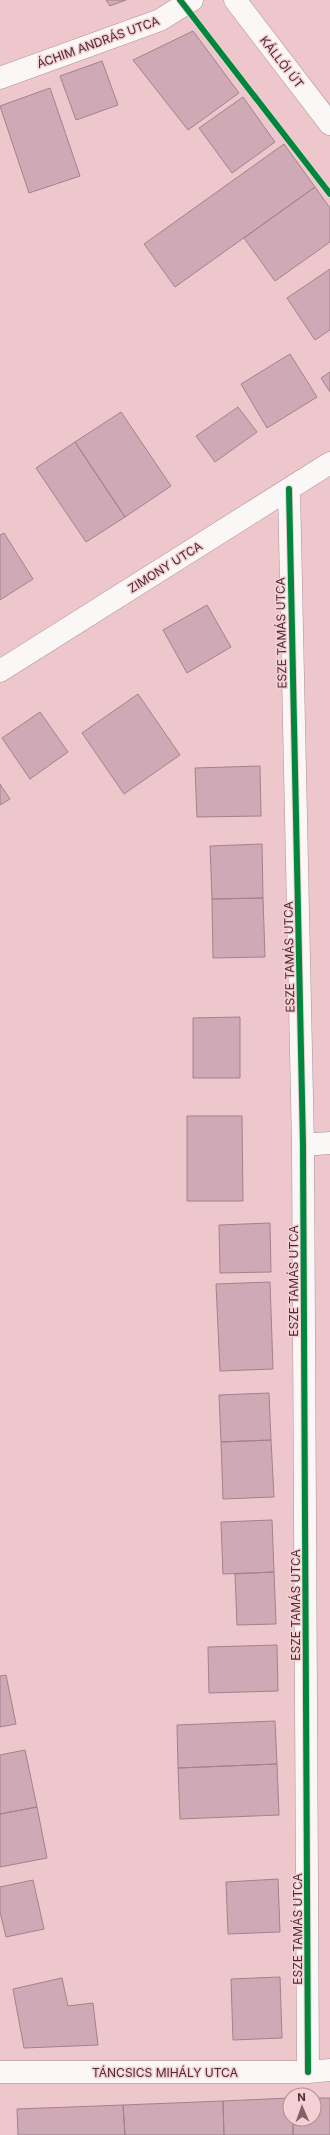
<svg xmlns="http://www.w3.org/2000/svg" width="330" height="2135" font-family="Inter,sans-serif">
  <rect width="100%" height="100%" fill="#edc7cc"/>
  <path fill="#cfa9b5" stroke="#a1838c" d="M106,0H126L110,6Z
    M193,31L239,93L188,130L133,60Z
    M102,61L118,105L76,120L60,76Z
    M50,88L80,176L29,193L0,106Z
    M243,97L275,142L232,173L199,128Z
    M284,144L315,187L175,287L144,244Z
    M315,187L330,208V242L275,281L244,238Z
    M330,269V330L315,340L287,298Z
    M290,354L317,397L267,428L241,384Z
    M330,372V392L321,378Z
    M238,407L257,432L215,462L196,436Z
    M121,412L171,486L125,517L75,442Z
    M75,442L125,517L86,542L36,468Z
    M4,533L33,579L0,600V535Z
    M207,605L231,647L187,673L163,630Z
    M138,694L180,755L124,794L82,733Z
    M40,712L68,752L30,779L2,738Z
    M260,766L261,816L197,817L195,768Z
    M0,784L10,799L0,805Z
    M262,844L263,898L212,899L210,846Z
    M263,898L265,957L213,958L212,899Z
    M240,1017V1078H193V1018Z
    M187,1116H242L243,1201H187Z
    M270,1223L271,1272L220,1273L219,1225Z
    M270,1282L273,1369L220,1371L216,1284Z
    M269,1393L271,1440L221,1442L219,1395Z
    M271,1440L274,1497L223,1499L221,1442Z
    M272,1520L274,1572L223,1574L221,1522Z
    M274,1572L276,1624L237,1625L235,1574Z
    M277,1645L278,1691L209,1693L208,1647Z
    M6,1675L16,1724L0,1727V1676Z
    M275,1721L277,1764L178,1768L177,1725Z
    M25,1750L37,1807L0,1814V1755Z
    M277,1764L279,1815L180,1819L178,1768Z
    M37,1807L47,1858L0,1867V1814Z
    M278,1879L280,1932L228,1934L226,1882Z
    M33,1880L44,1929L6,1937L0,1912V1887Z
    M280,1977L282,2038L233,2040L231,1979Z
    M62,1978L68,2006L93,2003L98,2045L24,2048L13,1989Z
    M290,2098V2119H293V2135H224L223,2101Z
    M314,2098H330V2135H293V2119H314Z
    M223,2101L224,2135H125L123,2105Z
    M123,2105L125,2135H18L17,2109Z"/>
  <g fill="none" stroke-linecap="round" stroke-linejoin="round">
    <g stroke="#af8f94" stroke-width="23">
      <path id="minor" d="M0,78L160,20L192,0
        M289,489L303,1145L308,2072
        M0,671L330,463
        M303,1145L330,1143
        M0,2072H308L330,2070"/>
    </g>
    <g stroke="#af8f94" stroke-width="23">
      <path id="secondary" d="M235,0L330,124"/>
    </g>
    <use href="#minor" stroke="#fcf7f7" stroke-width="22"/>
    <use href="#secondary" stroke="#fcf7f7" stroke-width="22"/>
    <g stroke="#f4d0d4" stroke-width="8">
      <path id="cycleway" d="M180,0L330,194
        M289,489L303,1145L308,2072"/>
    </g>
    <use href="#cycleway" stroke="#00873e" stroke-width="6"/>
  </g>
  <g text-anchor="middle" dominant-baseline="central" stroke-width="3" stroke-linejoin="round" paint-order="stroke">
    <g font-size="12" fill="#4d2b30" stroke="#f4d0d4">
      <text transform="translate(98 42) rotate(-20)">ÁCHIM ANDRÁS UTCA</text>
      <text transform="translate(282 62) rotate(52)">KÁLLÓI ÚT</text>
      <text transform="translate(165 567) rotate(-32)">ZIMONY UTCA</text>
      <text transform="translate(281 633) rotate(-91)">ESZE TAMÁS UTCA</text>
      <text transform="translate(289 957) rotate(-91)">ESZE TAMÁS UTCA</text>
      <text transform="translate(293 1281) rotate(-90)">ESZE TAMÁS UTCA</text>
      <text transform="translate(295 1605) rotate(-90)">ESZE TAMÁS UTCA</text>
      <text transform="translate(297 1929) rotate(-90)">ESZE TAMÁS UTCA</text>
      <text x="165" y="2072">TÁNCSICS MIHÁLY UTCA</text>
    </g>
  </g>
  <g transform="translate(302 2107) rotate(358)"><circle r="19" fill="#f4d0d4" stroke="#b18e92"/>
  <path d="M0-3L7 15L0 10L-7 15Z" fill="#856267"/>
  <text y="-6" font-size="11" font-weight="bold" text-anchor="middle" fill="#4d2b30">N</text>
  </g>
</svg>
